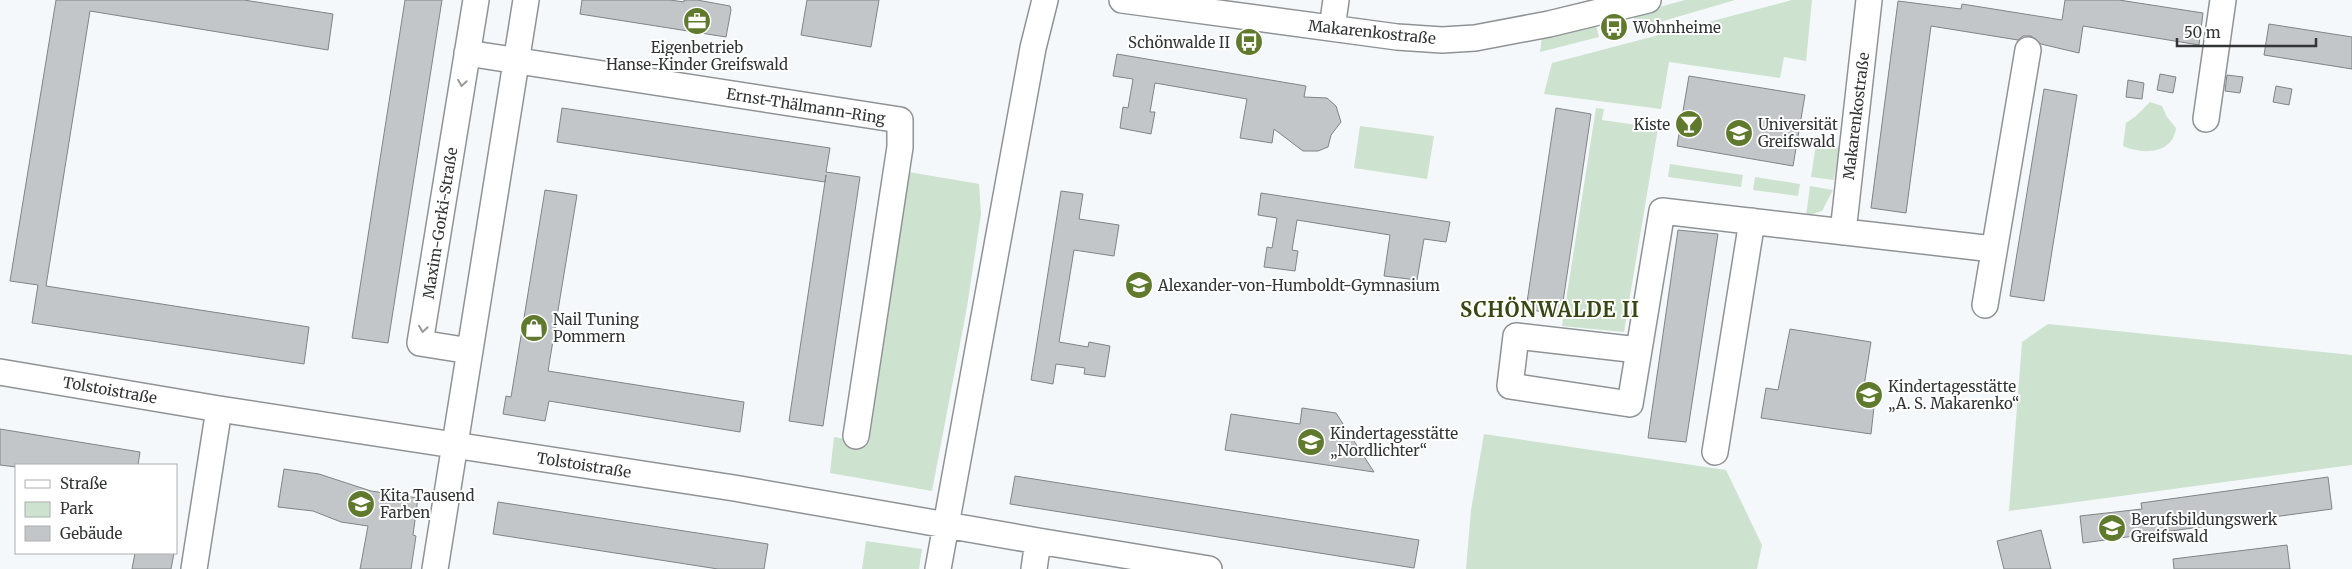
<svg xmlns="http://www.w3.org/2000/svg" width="2352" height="569" font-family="Merriweather,serif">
  <rect width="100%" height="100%" fill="#f4f8fa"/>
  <path fill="#cde2cf" d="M1685,0H1735L1636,29L1634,14Z
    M1792,0H1812L1806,61L1784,57L1780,78L1669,62L1661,109L1544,94L1552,63Z
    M1596,25L1599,37L1540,52L1542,37Z
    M2150,102L2162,106L2167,117L2176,128C2173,154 2143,155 2123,146L2126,123L2136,116Z
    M1596,108L1604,109L1602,120L1658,128L1624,332L1562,326Z
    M1360,126L1434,136L1427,179L1354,168Z
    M1816,144L1839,148L1834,180L1811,177Z
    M1670,164L1743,175L1741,187L1668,177Z
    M909,172L979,184L981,214L967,307L932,491L830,473L834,437L869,443Z
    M1755,177L1800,184L1798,196L1753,190Z
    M1810,186L1833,190L1822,211L1806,216Z
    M2048,324L2352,355V465L2009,511L2022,342Z
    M1484,434L1726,470L1762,545L1757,569H1466L1471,510Z
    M866,541L922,549L919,569H862Z"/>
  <path fill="#c3c6c9" stroke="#818487" d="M56,0H244L333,14L328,50L90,11L46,286L309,327L304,364L32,323L38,285L10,281Z
    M405,0H442L388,343L352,338Z
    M582,0H670L684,2V0H697L730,6L731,10L726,37L580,14Z
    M807,0H879L871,47L801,35Z
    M2065,0H2119L2203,13L2199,45L2083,26L2079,53L2041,44L2031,36H2023L2018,40L1931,26L1906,213L1871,208L1898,1L1961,9L1962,4L2062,20Z
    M2269,24L2352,37V69L2264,55Z
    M1117,54L1306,86L1304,97L1327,98L1336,106L1341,122L1331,135L1328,147L1318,151H1303L1274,129L1272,143L1240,138L1247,99L1155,83L1150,112H1155L1151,134L1120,128L1123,107L1128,108L1133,79L1113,76Z
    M2160,74L2176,77L2173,93L2157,90Z
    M2227,75L2243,77L2240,93L2225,91Z
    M1689,76L1805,95L1793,166L1677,146Z
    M2128,80L2144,83L2142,99L2126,97Z
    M2276,86L2292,89L2289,105L2273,102Z
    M2044,89L2077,95L2044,301L2010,296Z
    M562,108L830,148L826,172L860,177L823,426L789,421L826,175L825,182L557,142Z
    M1556,108L1591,114L1561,315L1526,309Z
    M545,190L577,195L548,371L744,402L740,432L549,401L545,421L503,414L506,396L511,397Z
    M1061,191L1083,194L1079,219L1119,225L1114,256L1074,250L1059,342L1088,347L1089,342L1110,346L1105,377L1084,374L1085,368L1056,364L1053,384L1031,380Z
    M1261,193L1450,222L1446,242L1424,239L1417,280L1384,276L1390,235L1297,220L1292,250L1298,251L1295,271L1264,267L1267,247L1272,248L1277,218L1258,215Z
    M1678,230L1718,234L1686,442L1648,438Z
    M1790,329L1871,342L1861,405L1874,407L1871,434L1761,418L1766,388L1778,390Z
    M1302,408L1336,413L1374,472L1225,450L1231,414L1300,424Z
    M0,429L140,452L138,465H16V467L0,465Z
    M284,469L319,474L371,491L418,498L413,535L416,536L411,569H360L368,526L341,522L313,511L278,507Z
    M1015,476L1419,540L1414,568L1010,504Z
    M2328,477L2332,509L2083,543L2080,516L2142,509L2141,503Z
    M498,502L768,544L764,569H718L493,534Z
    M2041,530L2051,569H2004L1997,541Z
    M2287,545L2290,569H2174L2173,559Z
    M135,553H174L171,569H132Z"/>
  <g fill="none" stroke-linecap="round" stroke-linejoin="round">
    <g stroke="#909396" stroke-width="28">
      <path id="minor" d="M1122,0L1397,37L1442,40L1475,38L1549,24L1648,0
        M1332,28L1336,0
        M467,53L900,120V147L856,436
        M2206,119L2223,0
        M1843,232L1869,0
        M1985,305L2028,50
        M1638,350L1516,336L1510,386L1630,404L1662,211L1993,249
        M470,351L420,343L476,0
        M0,372L219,409L734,488L1038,541L1034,569
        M1715,452L1752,221
        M1038,541L1209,569
        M194,569L219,409
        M435,569L526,0
        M938,569L1033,48L1045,0"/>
    </g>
    <use href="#minor" stroke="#fff" stroke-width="25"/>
  </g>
  <defs><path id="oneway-chevron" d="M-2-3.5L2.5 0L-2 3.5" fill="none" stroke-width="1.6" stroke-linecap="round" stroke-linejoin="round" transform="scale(1.25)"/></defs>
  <g stroke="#999a9a">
    <use href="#oneway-chevron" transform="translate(462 83) rotate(99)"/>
    <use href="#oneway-chevron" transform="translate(423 329) rotate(99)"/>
  </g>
  <defs>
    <g id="office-disc" transform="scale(1.4375)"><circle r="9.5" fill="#607a2d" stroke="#fff"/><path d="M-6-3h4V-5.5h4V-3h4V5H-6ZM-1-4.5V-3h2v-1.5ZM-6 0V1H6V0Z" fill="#fff"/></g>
    <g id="bus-disc" transform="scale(1.4375)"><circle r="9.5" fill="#607a2d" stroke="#fff"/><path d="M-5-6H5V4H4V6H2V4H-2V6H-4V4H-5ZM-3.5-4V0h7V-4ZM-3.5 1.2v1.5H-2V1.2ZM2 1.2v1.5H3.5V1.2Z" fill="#fff"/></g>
    <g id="bar-disc" transform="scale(1.4375)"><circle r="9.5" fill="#607a2d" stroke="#fff"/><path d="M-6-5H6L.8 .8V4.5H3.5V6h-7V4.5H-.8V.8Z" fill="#fff"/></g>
    <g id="university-disc" transform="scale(1.4375)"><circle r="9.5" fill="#607a2d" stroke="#fff"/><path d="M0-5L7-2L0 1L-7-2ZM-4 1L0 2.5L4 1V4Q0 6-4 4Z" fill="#fff"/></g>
    <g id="school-disc" transform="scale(1.4375)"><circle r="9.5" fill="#607a2d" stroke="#fff"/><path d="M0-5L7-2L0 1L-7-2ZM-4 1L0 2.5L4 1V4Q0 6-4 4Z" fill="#fff"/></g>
    <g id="shop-disc" transform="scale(1.4375)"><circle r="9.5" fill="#607a2d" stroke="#fff"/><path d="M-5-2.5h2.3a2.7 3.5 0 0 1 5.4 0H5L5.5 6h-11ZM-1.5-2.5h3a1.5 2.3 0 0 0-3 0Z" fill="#fff"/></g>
  </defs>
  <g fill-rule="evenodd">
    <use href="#office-disc" x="697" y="21"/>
    <use href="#bus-disc" x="1614" y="27"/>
    <use href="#bus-disc" x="1249" y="42"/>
    <use href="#bar-disc" x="1689" y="124"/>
    <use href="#university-disc" x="1739" y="133"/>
    <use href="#school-disc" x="1139" y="285"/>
    <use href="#shop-disc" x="534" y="328"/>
    <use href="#school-disc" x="1869" y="395"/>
    <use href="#school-disc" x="1311" y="442"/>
    <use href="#school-disc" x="361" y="504"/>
    <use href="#university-disc" x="2112" y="528"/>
  </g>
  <g text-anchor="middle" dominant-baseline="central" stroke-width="4" stroke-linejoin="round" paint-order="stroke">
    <g font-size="15" fill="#333435" stroke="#fff" text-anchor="start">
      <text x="1633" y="27">Wohnheime</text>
      <text x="1230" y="42" text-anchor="end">Schönwalde II</text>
      <text x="697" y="47" text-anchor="middle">Eigenbetrieb<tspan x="697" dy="17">Hanse-Kinder Greifswald</tspan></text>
      <text x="1670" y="124" text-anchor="end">Kiste</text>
      <text x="1758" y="124">Universität<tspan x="1758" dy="17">Greifswald</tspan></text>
      <text x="1158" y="285">Alexander-von-Humboldt-Gymnasium</text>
      <text x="553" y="319">Nail Tuning<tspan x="553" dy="17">Pommern</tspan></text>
      <text x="1888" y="386">Kindertagesstätte<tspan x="1888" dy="17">„A. S. Makarenko“</tspan></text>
      <text x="1330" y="433">Kindertagesstätte<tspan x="1330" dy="17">„Nordlichter“</tspan></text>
      <text x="380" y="495">Kita Tausend<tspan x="380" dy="17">Farben</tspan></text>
      <text x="2131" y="519">Berufsbildungswerk<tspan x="2131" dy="17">Greifswald</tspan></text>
    </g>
    <g font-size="15" fill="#333435" stroke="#fff">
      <text transform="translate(1372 32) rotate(6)">Makarenkostraße</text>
      <text transform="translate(806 106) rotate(9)">Ernst-Thälmann-Ring</text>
      <text transform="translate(1856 116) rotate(-83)">Makarenkostraße</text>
      <text transform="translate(440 223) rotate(-81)">Maxim-Gorki-Straße</text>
      <text transform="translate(110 390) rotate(10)">Tolstoistraße</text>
      <text transform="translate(584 465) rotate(9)">Tolstoistraße</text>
    </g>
    <g font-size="20" font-weight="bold" letter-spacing="1" fill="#364711" stroke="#fff">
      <text x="1550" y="309">SCHÖNWALDE II</text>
    </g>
  </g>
  <rect x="15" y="464" width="162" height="90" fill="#ffffff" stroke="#adaeae"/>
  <rect x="25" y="480" width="25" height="8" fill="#ffffff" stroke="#adaeae"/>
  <text x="60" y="489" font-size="15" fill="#333435">Straße</text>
  <rect x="25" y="502" width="25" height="15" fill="#cde2cf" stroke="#adaeae"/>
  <text x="60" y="514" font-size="15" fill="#333435">Park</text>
  <rect x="25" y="526" width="25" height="15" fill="#c3c6c9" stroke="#adaeae"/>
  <text x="60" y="539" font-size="15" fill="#333435">Gebäude</text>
  <path d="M2177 38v8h139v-8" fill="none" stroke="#333435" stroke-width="2.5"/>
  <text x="2184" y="38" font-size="15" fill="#333435" stroke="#ffffff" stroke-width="4" paint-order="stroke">50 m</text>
</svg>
